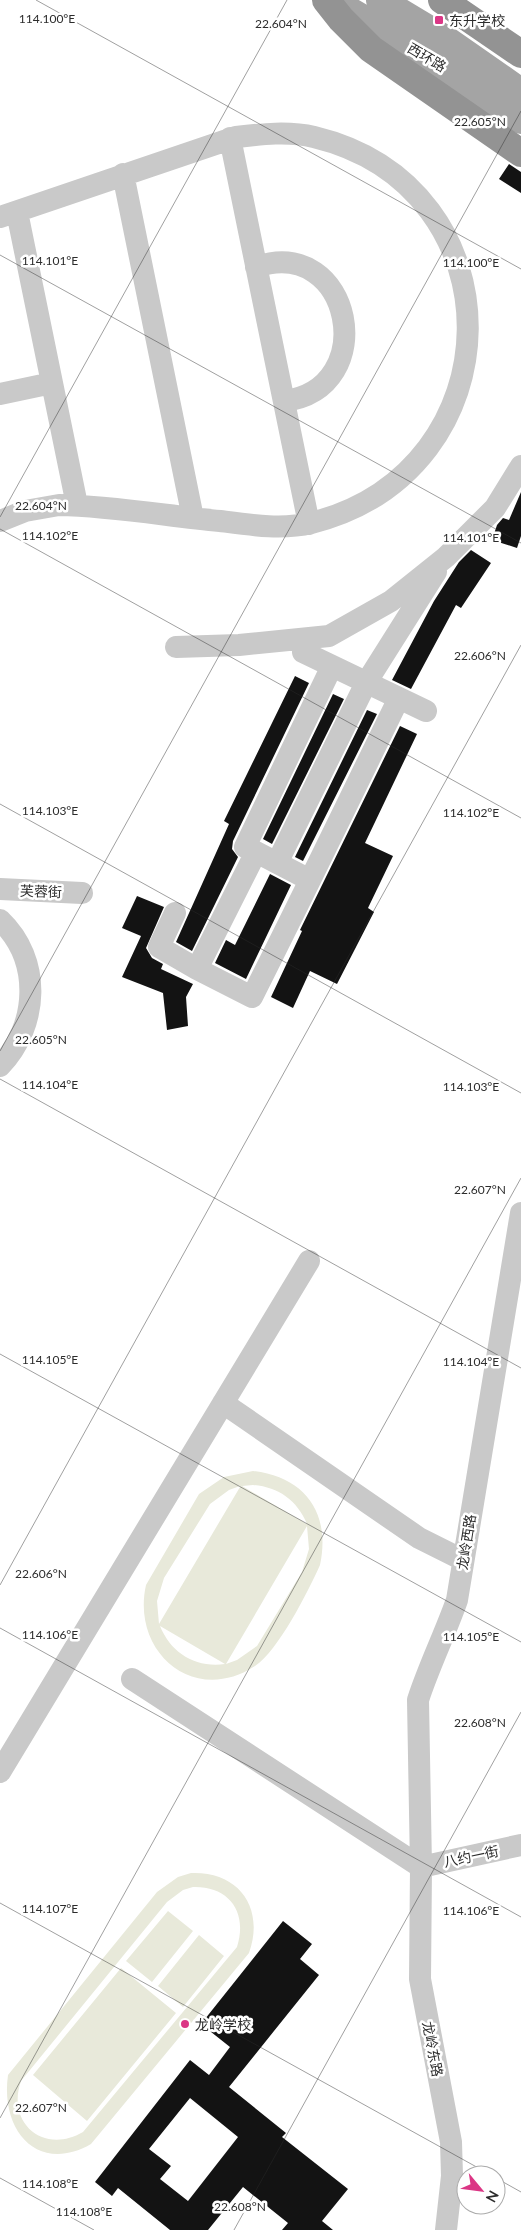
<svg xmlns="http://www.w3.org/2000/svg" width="521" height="2230" font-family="Lato,'Noto Sans SC',sans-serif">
  <rect width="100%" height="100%" fill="#fff"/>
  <path fill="#e8e9da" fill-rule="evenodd" d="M253,1471C305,1477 331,1513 320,1565C308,1592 278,1651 255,1666C194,1706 131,1652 146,1585L199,1494L224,1477ZM253,1485C278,1487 297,1500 307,1524L242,1486ZM240,1486V1487L159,1624L157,1601L164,1578L210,1504L229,1490ZM307,1526L309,1549L302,1572L257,1646L237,1660L226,1664ZM160,1626L225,1664C195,1668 171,1653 160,1626Z
    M191,1873C239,1871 265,1908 249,1953L91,2144C39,2174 0,2132 8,2075L157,1892L178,1877ZM193,1887C229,1886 248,1912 237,1947L83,2132C44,2155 6,2123 21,2081L167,1902L183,1890Z
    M168,1911L193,1931L152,1982L126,1961Z
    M199,1935L224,1956L183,2007L158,1986Z
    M121,1968L176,2013L87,2121L33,2075Z"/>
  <path fill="#131313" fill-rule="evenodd" d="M509,164L521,172V193L499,179Z
    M521,492V536L517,548L492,540L497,525L503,518L509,520Z
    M471,550L491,563L461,608L456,605L411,689L392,680L434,601L459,562Z
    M295,676L309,683L233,841L232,849L238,857L192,951L176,942L229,824L224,821Z
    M333,694L344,699L272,844L263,839Z
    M367,710L377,714L303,861L295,857Z
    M400,726L417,734L365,843L393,856L368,908L374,912L337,984L310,971L293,1008L271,997L302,931L300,930Z
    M270,874L291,885L246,979L215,963L226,940L235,945Z
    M137,896L164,907L146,948L152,958L163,964L161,969L193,984L186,997L188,1026L167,1030L163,993L122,977L141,936L122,928Z
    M283,1921L312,1944L300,1959L319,1975L229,2087L286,2133L282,2137L348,2189L322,2221L333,2230H282L288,2223L243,2187L208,2230H170L118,2188L112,2196L95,2182L190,2060L209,2075L230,2047L201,2024ZM190,2098L238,2137L188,2201L160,2179L171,2166L149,2149Z"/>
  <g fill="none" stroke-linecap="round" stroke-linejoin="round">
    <path stroke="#c9c9c9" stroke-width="22" d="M230,138L309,524
      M123,174L193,518
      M17,212L77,505
      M0,217L236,137C262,134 289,131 314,137C521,187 518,471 311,523C282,530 250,525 220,521C167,516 113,506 59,505L25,511L0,521
      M256,267C352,234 382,389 284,401
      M0,394L52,383
      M176,647L239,645L329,636L391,601L446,557L495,508L521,466
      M303,652L426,711
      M256,852L245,847L332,666
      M277,863L366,683L436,572
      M310,880L256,852L197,969L252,997C302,898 350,798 399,698
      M0,889L82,893
      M175,913L159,947L197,969
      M0,920C42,960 39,1025 0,1066
      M223,1403L419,1538L463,1560
      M132,1679L421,1867
      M0,1772L309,1261
      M421,1867L521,1845
      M446,2230L452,2176L451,2142L420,1979L421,1867L418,1700C429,1666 445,1634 457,1600L521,1213"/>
    <path stroke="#a4a4a4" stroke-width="28" d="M331,0L432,59L521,120
      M380,0L445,39L521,92"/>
    <path stroke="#939393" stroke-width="28" d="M326,0L341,19L371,49L521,153
      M442,0L521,54"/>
  </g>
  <path fill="none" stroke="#2c2c2c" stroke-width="1" stroke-opacity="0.45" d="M36,0L521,269M0,255L521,543M0,517L287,0M0,529L521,818M0,804L521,1093M0,1051L521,111M0,1079L521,1368M0,1354L521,1642M0,1585L521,645M0,1628L521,1917M0,1903L491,2175M0,2118L521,1178M0,2178L94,2230M496,2178L521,2192M234,2230L521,1712"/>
  <g fill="#db3685" stroke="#fff" stroke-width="2">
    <rect x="434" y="15" width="10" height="10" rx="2.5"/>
    <circle cx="185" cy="2024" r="5"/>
  </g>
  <g text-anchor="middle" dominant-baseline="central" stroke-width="5" stroke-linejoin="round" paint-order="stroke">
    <g font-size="14" fill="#2c2c2c" stroke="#fff" text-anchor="start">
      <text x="449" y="20">东升学校</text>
      <text x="195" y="2024">龙岭学校</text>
    </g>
    <g font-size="14" fill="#2c2c2c" stroke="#fff">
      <text transform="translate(427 57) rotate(31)">西环路</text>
      <text transform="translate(41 891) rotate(2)">芙蓉街</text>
      <text transform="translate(466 1542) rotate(-81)">龙岭西路</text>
      <text transform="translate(471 1856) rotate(-12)">八约一街</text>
      <text transform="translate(433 2049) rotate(79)">龙岭东路</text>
    </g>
  </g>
  <g font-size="12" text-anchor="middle" fill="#2c2c2c" stroke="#fff" stroke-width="5" stroke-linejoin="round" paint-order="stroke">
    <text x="47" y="23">114.100°E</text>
    <text x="281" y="28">22.604°N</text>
    <text x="480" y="126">22.605°N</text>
    <text x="50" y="265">114.101°E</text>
    <text x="471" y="267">114.100°E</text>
    <text x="41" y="510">22.604°N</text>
    <text x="50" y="540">114.102°E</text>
    <text x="471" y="542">114.101°E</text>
    <text x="480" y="660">22.606°N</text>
    <text x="50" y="815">114.103°E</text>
    <text x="471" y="817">114.102°E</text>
    <text x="41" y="1044">22.605°N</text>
    <text x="50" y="1089">114.104°E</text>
    <text x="471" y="1091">114.103°E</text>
    <text x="480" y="1194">22.607°N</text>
    <text x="50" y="1364">114.105°E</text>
    <text x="471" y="1366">114.104°E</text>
    <text x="41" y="1578">22.606°N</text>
    <text x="50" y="1639">114.106°E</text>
    <text x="471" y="1641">114.105°E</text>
    <text x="480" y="1727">22.608°N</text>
    <text x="50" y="1913">114.107°E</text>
    <text x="471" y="1915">114.106°E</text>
    <text x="41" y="2112">22.607°N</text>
    <text x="50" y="2188">114.108°E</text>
    <text x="240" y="2211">22.608°N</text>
    <text x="84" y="2216">114.108°E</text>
  </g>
  <g transform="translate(481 2190) rotate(119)"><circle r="24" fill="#ffffff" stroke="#ababab"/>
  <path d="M0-4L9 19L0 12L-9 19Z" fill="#db3685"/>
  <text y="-8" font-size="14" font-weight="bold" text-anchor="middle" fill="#2c2c2c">N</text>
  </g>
</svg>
